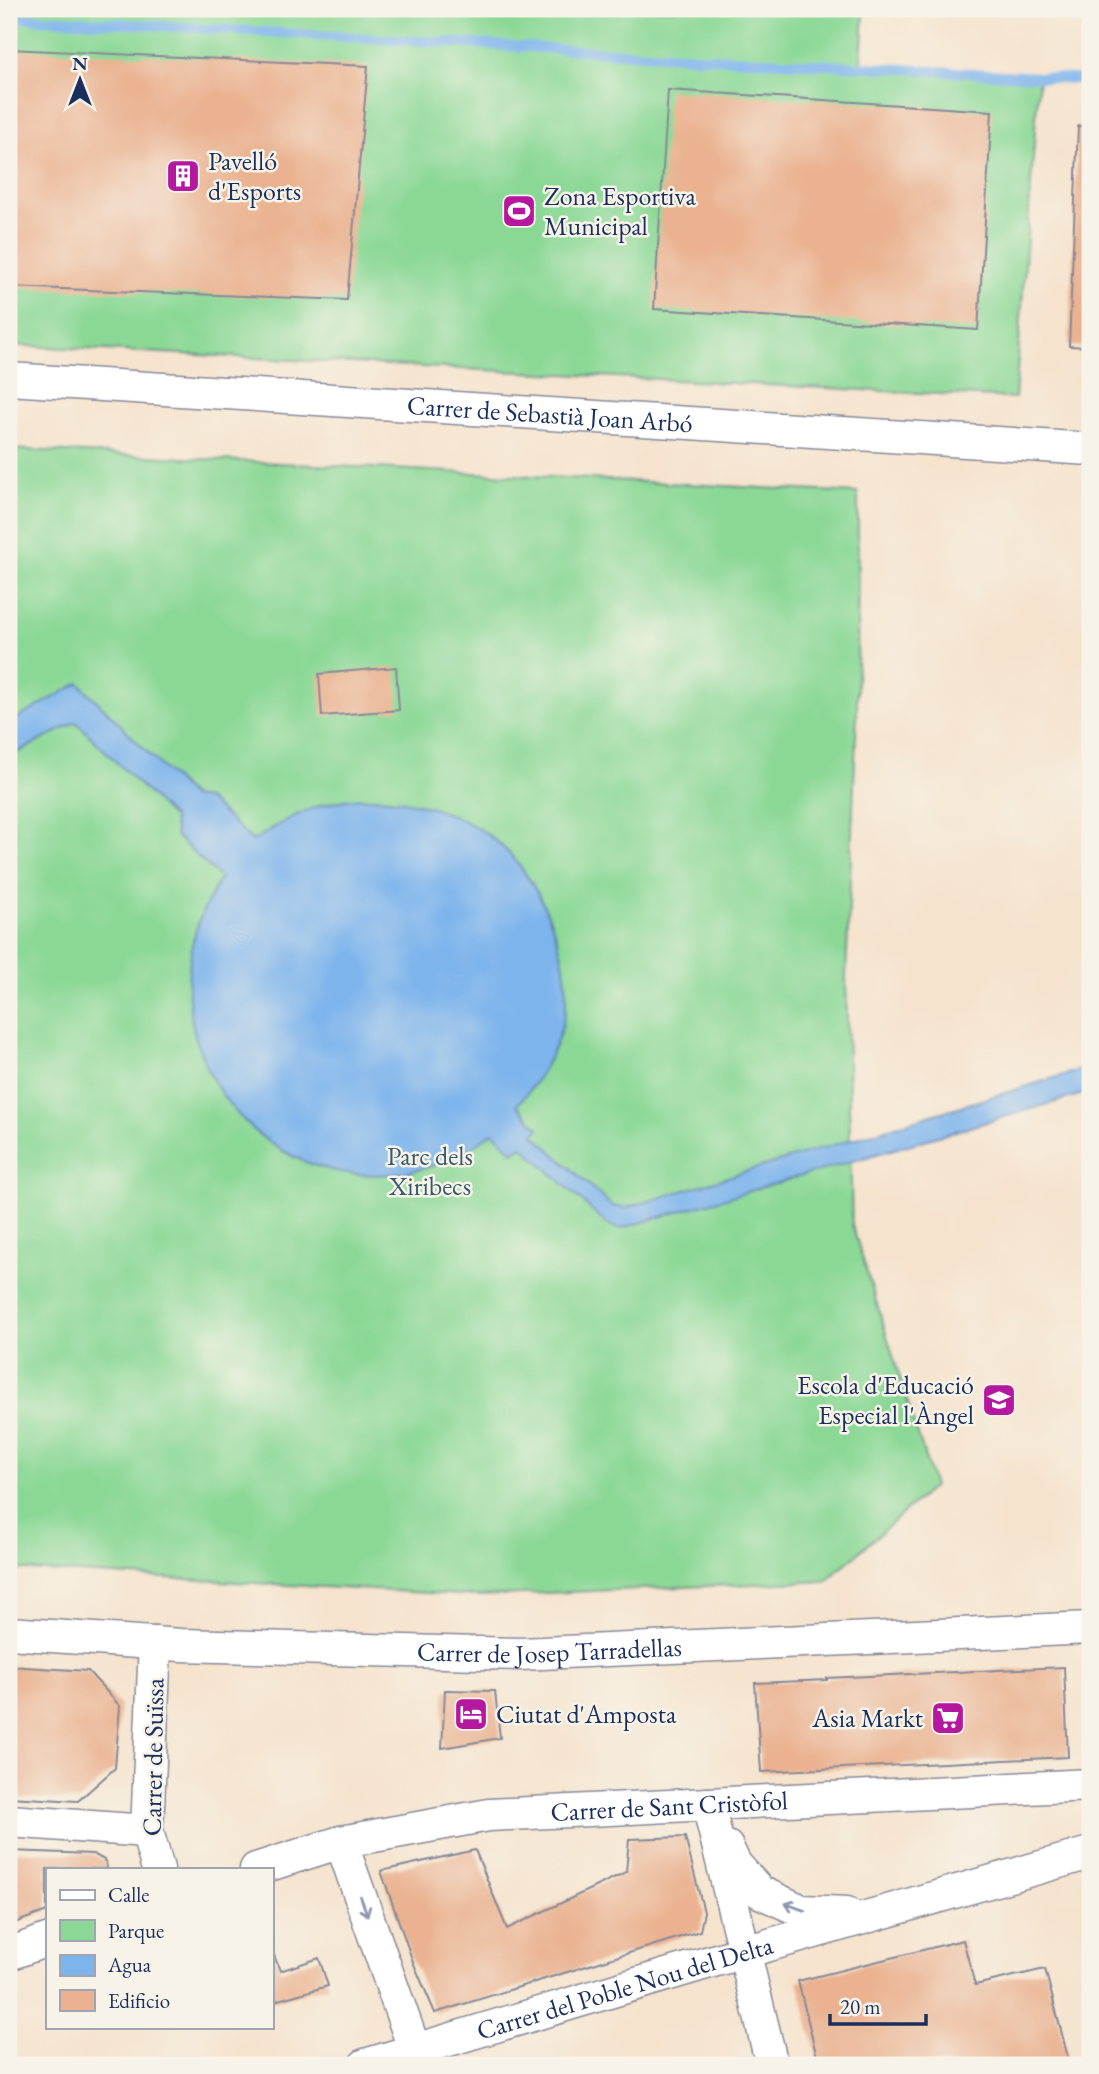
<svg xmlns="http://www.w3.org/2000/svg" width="1099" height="2074" font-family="'EB Garamond',serif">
  <rect width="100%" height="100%" fill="#f7f3e8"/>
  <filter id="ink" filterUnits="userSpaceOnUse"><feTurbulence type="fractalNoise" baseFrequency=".0143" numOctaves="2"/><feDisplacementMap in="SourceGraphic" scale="14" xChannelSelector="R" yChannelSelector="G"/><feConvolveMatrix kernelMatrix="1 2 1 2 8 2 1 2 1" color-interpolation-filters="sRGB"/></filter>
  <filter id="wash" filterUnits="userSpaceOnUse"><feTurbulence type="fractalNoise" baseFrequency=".00686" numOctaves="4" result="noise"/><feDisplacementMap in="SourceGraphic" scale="28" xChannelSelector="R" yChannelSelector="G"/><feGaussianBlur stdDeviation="1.57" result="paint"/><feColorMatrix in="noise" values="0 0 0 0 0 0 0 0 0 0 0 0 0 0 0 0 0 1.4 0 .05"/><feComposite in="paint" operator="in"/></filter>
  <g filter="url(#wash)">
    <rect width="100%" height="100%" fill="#f5e3cd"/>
    <path fill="#8bd896" stroke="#53847a" stroke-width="2" d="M9,9H864L861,68L1039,76L1015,398L9,345Z
      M9,449L858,493L857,713L846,976L852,1225L934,1486L826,1581L479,1596L9,1569Z"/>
    <path fill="#7db4ec" stroke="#4c72a5" stroke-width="2" d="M79,683L192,797L207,799L253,841C281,822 310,805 345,800C400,791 477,814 514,859C532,880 546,907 555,933C565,960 570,994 563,1022C556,1052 537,1083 517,1105L539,1128L534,1135L612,1206L626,1208L1090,1067V1092L619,1229L608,1225L522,1146L513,1152L493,1132C477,1143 462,1155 443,1162C300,1216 165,1094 192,947C196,922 208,901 220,878L176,836L173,818L76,722L9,757V723Z"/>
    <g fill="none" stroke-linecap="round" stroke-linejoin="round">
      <path stroke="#7db4ec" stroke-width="10" d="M9,17L1090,80"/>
    </g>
    <g id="blocks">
      <path fill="#eab291" d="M9,49L368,66L347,300L9,287Z
        M668,90L992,111L978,330L654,309Z
        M1078,126L1090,127V347L1069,346Z
        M396,667L399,710L322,716L319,674Z
        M9,1666L88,1671L120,1706L115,1768L78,1801L9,1797Z
        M1064,1667L1068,1757L761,1772L755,1683L827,1680V1678Z
        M445,1690L495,1691L500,1738L442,1748Z
        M685,1837L704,1912L700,1931L435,2013L413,1962L381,1871L475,1850L507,1929L626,1872L629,1839Z
        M9,1851L93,1854L106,1861L107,1869H47V1911L9,1925Z
        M963,1940L975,1985L1045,1969L1070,2065H819L798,1981Z
        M271,1947L280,1971L319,1958L328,1986L271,2002Z"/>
    </g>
  </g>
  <g filter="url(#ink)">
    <use href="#blocks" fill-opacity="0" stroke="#888996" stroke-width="2"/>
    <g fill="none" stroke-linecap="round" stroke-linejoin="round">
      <g stroke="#888996" stroke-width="35">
        <g id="minor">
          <path id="s1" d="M9,379L1090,449"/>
          <path id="s2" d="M9,1633L181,1645L520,1654L1090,1628"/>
          <path d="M155,1643L147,1831L158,1869"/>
          <path d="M708,1804L772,2065"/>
          <path d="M9,1821L147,1831"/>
          <path d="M341,1842L420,2065"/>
          <path d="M727,1847L735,1864L760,1892L802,1911L847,1913"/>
          <path id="s3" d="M256,1869L341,1842L489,1815L1090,1785"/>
          <path d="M9,1954L47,1940"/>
          <path id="s4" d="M365,2065L713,1961L1090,1853"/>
        </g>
      </g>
      <use href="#minor" stroke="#fff" stroke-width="32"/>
    </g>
    <defs><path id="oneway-shaft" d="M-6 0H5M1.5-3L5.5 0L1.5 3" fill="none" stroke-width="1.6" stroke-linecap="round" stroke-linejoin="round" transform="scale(1.75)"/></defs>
    <g stroke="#8d97ae">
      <use href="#oneway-shaft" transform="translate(364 1906) rotate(70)"/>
      <use href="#oneway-shaft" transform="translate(795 1907) rotate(-160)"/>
    </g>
  </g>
  <defs>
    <g id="building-square" transform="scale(1.75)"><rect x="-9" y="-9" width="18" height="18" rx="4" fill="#b5179e" stroke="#f7f3e8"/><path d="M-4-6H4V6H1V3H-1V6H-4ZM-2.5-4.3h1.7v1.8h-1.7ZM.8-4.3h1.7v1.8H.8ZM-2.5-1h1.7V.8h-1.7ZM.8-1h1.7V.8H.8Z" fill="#fff"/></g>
    <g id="stadium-square" transform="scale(1.75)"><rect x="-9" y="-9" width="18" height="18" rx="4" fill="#b5179e" stroke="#f7f3e8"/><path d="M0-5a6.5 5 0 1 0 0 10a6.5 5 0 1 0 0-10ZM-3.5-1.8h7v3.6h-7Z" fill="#fff"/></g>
    <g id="school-square" transform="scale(1.75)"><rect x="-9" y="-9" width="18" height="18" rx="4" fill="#b5179e" stroke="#f7f3e8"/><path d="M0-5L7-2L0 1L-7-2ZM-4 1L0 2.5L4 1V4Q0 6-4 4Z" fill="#fff"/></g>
    <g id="hotel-square" transform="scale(1.75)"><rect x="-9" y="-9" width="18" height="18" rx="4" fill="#b5179e" stroke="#f7f3e8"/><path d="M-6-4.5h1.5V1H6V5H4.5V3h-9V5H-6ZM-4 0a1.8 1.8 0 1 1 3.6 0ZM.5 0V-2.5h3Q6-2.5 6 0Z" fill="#fff"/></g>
    <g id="supermarket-square" transform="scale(1.75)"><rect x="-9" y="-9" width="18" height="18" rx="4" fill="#b5179e" stroke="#f7f3e8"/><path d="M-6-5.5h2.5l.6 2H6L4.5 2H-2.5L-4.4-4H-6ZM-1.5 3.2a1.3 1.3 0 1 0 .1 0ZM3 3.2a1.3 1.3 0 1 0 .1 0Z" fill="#fff"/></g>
  </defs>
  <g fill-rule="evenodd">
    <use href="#building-square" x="183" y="176"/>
    <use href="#stadium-square" x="519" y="211"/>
    <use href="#school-square" x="999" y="1400"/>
    <use href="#hotel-square" x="471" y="1714"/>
    <use href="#supermarket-square" x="948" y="1718"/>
  </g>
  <g text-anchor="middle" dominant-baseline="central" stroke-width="5" stroke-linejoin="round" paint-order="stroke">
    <g font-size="26" fill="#1b2f5e" stroke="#f7f3e8" text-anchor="start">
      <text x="208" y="161">Pavelló<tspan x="208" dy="30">d'Esports</tspan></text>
      <text x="544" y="196">Zona Esportiva<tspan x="544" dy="30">Municipal</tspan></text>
      <text x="974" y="1385" text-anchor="end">Escola d'Educació<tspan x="974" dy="30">Especial l'Àngel</tspan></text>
      <text x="496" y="1714">Ciutat d'Amposta</text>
      <text x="923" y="1718" text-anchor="end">Asia Markt</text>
    </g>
    <g font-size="26" fill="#1b2f5e" stroke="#f7f3e8">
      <text stroke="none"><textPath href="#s1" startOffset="542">Carrer de Sebastià Joan Arbó</textPath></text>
      <text stroke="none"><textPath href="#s2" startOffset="541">Carrer de Josep Tarradellas</textPath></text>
      <text transform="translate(153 1757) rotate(-89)">Carrer de Suïssa</text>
      <text stroke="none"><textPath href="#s3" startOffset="420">Carrer de Sant Cristòfol</textPath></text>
      <text stroke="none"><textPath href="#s4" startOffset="271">Carrer del Poble Nou del Delta</textPath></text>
    </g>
    <g font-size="26" fill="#37596c" stroke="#f7f3e8">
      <text x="430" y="1156">Parc dels<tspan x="430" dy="30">Xiribecs</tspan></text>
    </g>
  </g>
  <rect width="1099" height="2074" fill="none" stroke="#f7f3e8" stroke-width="35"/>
  <rect x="46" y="1868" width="228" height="161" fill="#f7f3e8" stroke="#9fa5b1" stroke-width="2"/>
  <rect x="60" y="1890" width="35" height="10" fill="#ffffff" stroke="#9fa5b1" stroke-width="2"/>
  <text x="108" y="1902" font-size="21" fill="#1b2f5e">Calle</text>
  <rect x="60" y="1920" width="35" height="21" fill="#8bd896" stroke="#9fa5b1" stroke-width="2"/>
  <text x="108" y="1938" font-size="21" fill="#1b2f5e">Parque</text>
  <rect x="60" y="1955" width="35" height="21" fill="#7db4ec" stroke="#9fa5b1" stroke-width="2"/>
  <text x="108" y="1972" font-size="21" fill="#1b2f5e">Agua</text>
  <rect x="60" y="1990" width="35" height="21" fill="#eab291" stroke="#9fa5b1" stroke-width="2"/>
  <text x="108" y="2008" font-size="21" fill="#1b2f5e">Edificio</text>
  <g transform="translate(80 80)" stroke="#f7f3e8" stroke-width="5" paint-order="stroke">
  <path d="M0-5L12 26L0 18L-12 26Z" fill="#1b2f5e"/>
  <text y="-10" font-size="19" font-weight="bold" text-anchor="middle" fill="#1b2f5e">N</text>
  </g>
  <path d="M830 2014v10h96v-10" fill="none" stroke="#1b2f5e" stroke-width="3.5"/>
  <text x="840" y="2014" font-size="21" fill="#1b2f5e" stroke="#f7f3e8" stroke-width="5" paint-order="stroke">20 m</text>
</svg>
